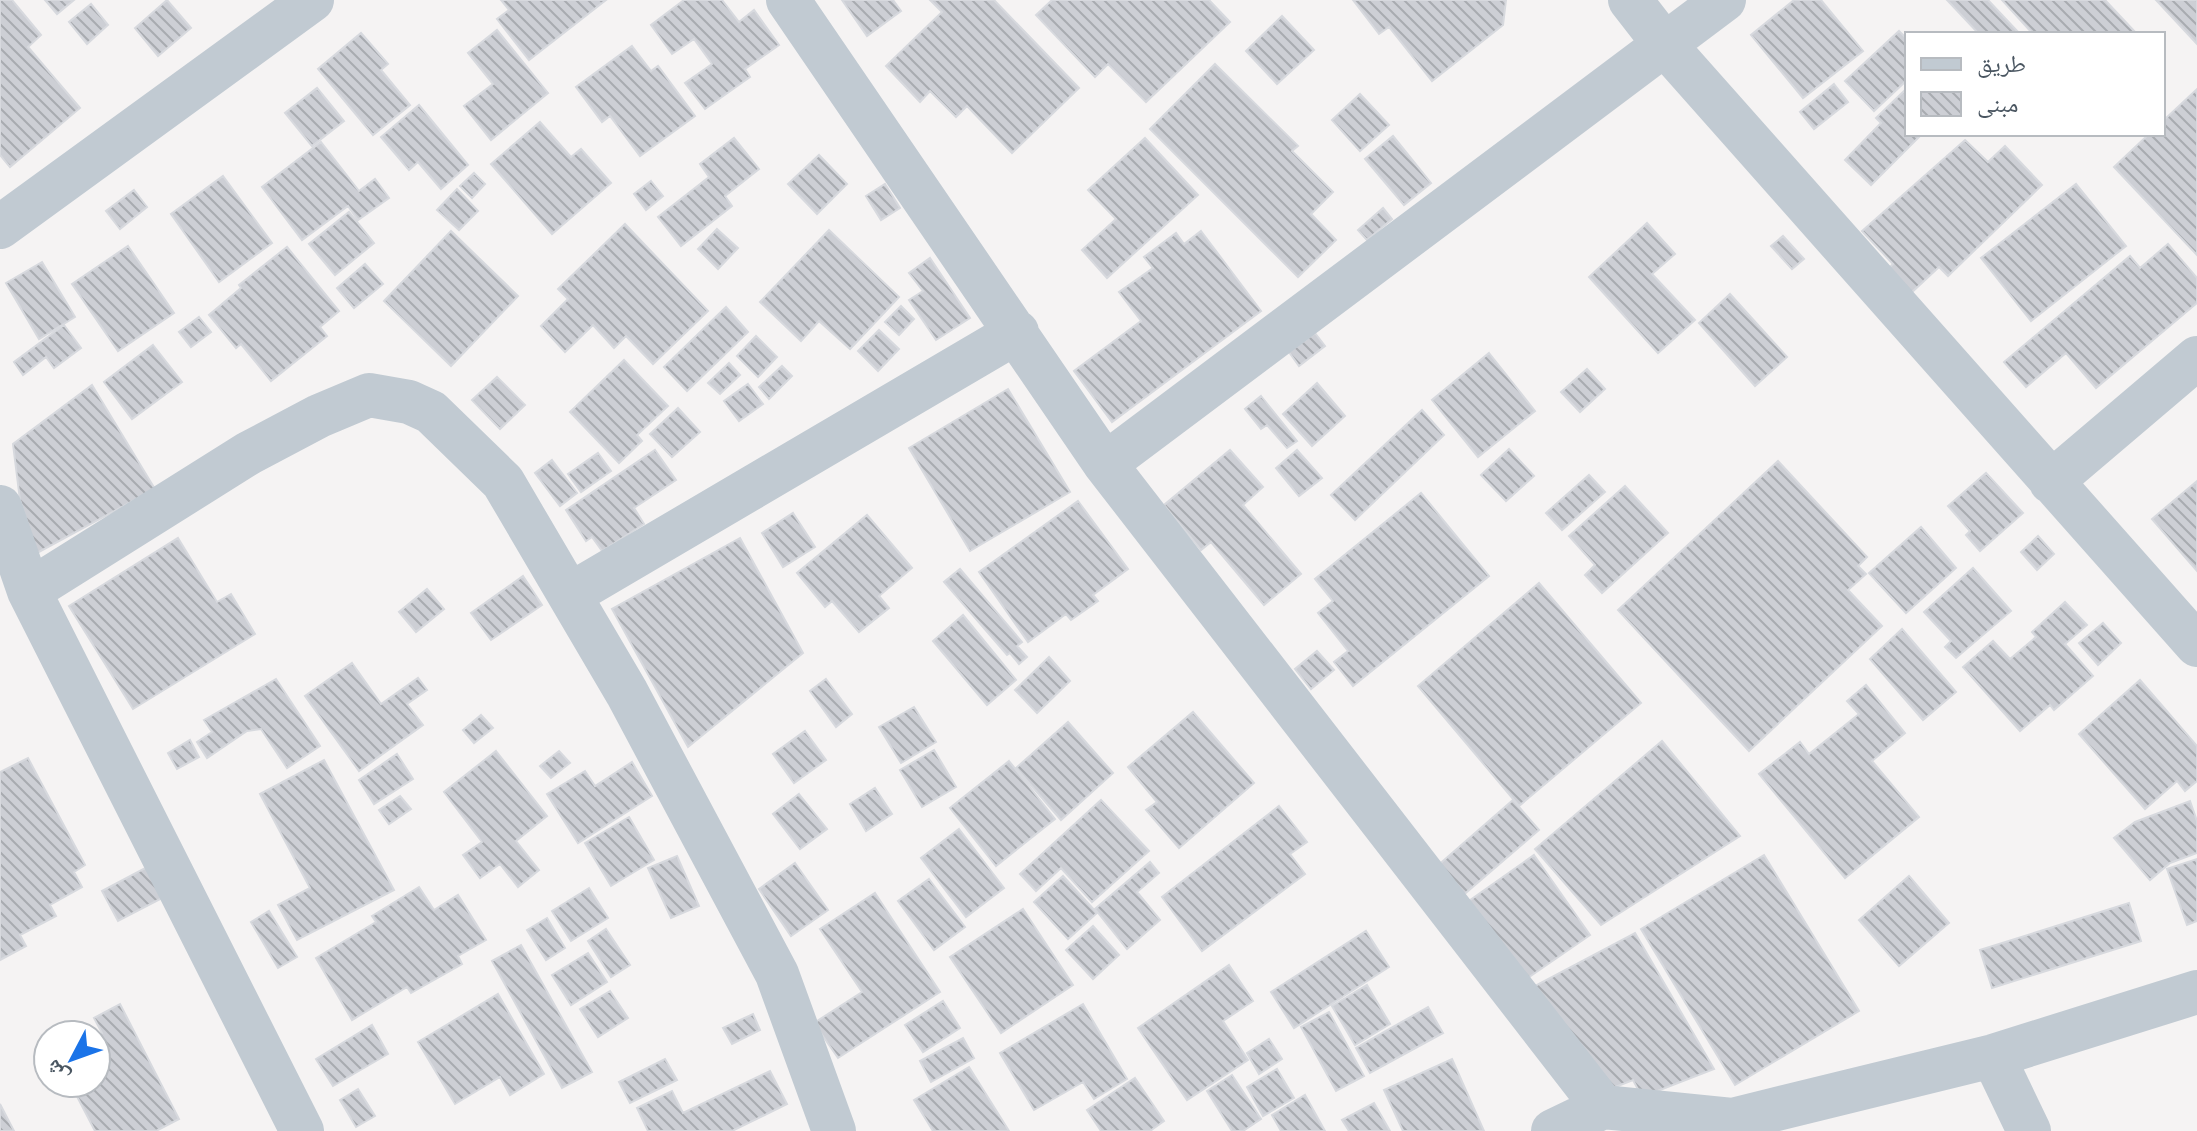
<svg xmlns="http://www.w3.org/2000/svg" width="2197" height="1131" font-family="'IBM Plex Sans','Noto Naskh Arabic',sans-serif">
  <defs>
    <pattern id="building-back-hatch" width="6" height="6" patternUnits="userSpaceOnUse" patternTransform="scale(2)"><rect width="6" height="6" fill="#cdcfd5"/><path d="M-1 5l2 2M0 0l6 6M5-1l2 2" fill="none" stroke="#a8abb0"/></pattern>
  </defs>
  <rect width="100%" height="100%" fill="#f5f3f3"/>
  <path fill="url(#building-back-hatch)" stroke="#d7d9de" stroke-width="2" d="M0,0H12L41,35L28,47L80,108L10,167L0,155Z
    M45,0H74L57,14Z
    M167,0L191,28L158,56L135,28Z
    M501,0H606L529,60L497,19L509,10Z
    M684,0H722L739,22L754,10L779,45L745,69L750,77L705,109L685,83L712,64L694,39L672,54L651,25Z
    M842,0H893L901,11L867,36Z
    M930,0H994L1079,88L1012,153L967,106L956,117L930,91L920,102L886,66L942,12Z
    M1052,0H1209L1230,22L1146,102L1108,64L1095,77L1036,15Z
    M1353,0H1506L1503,25L1432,81L1389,27L1379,34Z
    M1794,0H1821L1863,51L1803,98L1751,35Z
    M1947,0H1988L2020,34H1979Z
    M2002,0H2105L2137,34H2033Z
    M2156,0H2197V44Z
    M91,4L108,25L87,44L69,22Z
    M1282,16L1314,50L1277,84L1246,51Z
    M497,30L548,93L491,140L464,106L493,84L468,53Z
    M1899,31L1907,39V80L1874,111L1845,81Z
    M361,33L388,64L381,70L410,105L373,135L318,69Z
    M632,46L651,71L658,66L695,116L640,156L610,116L602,122L576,87Z
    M1215,64L1298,146L1292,151L1333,192L1311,214L1336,240L1298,277L1150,129Z
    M1834,84L1848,102L1814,129L1800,112Z
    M317,88L344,121L312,146L285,113Z
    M2197,89V255L2114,167L2149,134H2163V121Z
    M1905,90L1907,134H1922L1871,185L1845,160L1881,123L1876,118Z
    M1360,94L1389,125L1360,151L1332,120Z
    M419,105L468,165L441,189L418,162L409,170L381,137Z
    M540,122L571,157L581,149L611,183L552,234L491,164Z
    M1393,136L1431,183L1404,205L1365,159Z
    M734,138L759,169L725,196L732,206L681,246L658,217L709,177L700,164Z
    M1145,138L1198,195L1107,278L1082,250L1116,219L1088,190Z
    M1965,140L1988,162L2005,146L2042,185L1948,276L1939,267L1910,294L1887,270L1893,264L1862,231Z
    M321,142L359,191L375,179L389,198L358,220L348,206L302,240L262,187Z
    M819,155L847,184L817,214L788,184Z
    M474,173L485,184L472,198L460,186Z
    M223,176L272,243L219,282L171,214Z
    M651,181L663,196L646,210L634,194Z
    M885,184L900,208L881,220L866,196Z
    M2076,184L2126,246L2031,321L1981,258Z
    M457,189L478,211L459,230L437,210Z
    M134,190L147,207L120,229L106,211Z
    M1383,208L1392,219L1367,240L1358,230Z
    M349,212L374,243L335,275L309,244Z
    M1647,223L1675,254L1652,274L1695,320L1658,353L1589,277Z
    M625,224L708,311L653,364L626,336L614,348L593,325L565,352L541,326L568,299L558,289Z
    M717,229L738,248L718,269L698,249Z
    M829,230L899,297L850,349L819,321L801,341L760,302Z
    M451,231L518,296L451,366L384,301Z
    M1201,231L1261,311L1112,422L1074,371L1141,321L1119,292L1153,268L1144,257L1176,233L1184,244Z
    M1783,236L1804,259L1792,269L1771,246Z
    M2168,244L2197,278V303L2096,388L2066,353L2026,387L2004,362L2130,256L2140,268Z
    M128,246L174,313L118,351L72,284Z
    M287,247L339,311L320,327L327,336L271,381L241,344L236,348L209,315L241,288L239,285Z
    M930,258L970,318L936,340L909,300L923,291L909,273Z
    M42,262L75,317L39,339L6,283Z
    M365,264L383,284L354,308L337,288Z
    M1730,294L1787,357L1755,386L1699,323Z
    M901,306L914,319L899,335L885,322Z
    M726,307L748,332L687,391L664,367Z
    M199,317L211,332L191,347L179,332Z
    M64,325L81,348L54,368L46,357L23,375L14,362Z
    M879,330L899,349L878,371L858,351Z
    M1315,333L1325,346L1299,366L1289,352Z
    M756,336L777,357L758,377L737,356Z
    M153,345L182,382L132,419L104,382Z
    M1489,353L1535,411L1478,457L1432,400Z
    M624,360L668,406L637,435L642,441L619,463L570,412Z
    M729,363L740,375L720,394L708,383Z
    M782,366L792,376L769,399L759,387Z
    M1587,369L1605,389L1580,412L1561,392Z
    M497,377L525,405L500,429L472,400Z
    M1317,383L1345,416L1312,446L1283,414Z
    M748,384L763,404L739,421L724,401Z
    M92,385L155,489L37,553L20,500L13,444Z
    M1008,389L1070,492L970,551L909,448Z
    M1261,396L1297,441L1287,448L1267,425L1261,429L1245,409Z
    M678,408L700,432L672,457L650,434Z
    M1422,410L1444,435L1355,520L1331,495Z
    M1509,449L1534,476L1506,501L1481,475Z
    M655,450L676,480L634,508L644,524L602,551L592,537L586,541L566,510Z
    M1230,450L1263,487L1243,505L1301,574L1264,605L1211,542L1201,550L1164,505Z
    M1297,450L1322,478L1299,496L1276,468Z
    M598,453L611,471L581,492L568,474Z
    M552,460L577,493L560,506L535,473Z
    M1778,461L1867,557L1858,566L1866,574L1848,590L1882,626L1749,751L1618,610Z
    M1986,473L2023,513L1980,551L1966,535L1970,531L1948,506Z
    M1589,475L1605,492L1562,530L1546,513Z
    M2197,481V571L2152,519Z
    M1625,486L1668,533L1602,593L1585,575L1595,565L1569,536Z
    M1421,493L1489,576L1353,686L1334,662L1348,651L1318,613L1333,601L1315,579Z
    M1078,501L1128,569L1093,595L1098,601L1071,620L1066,614L1028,642L979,572Z
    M793,513L815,547L783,567L762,533Z
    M867,515L912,568L879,596L889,608L859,632L832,601L825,607L797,573Z
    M1921,527L1956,568L1906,613L1869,573Z
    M2038,536L2054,554L2037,570L2021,552Z
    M178,538L217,602L231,594L255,634L133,709L69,606Z
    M740,538L803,653L688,747L612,609Z
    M1973,568L2011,611L1956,658L1945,647L1951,641L1924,612Z
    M960,569L1022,642L1017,646L1027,657L1019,664L1010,653L1007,655L944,582Z
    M523,576L542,605L491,640L471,613Z
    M1539,583L1641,703L1519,806L1418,686Z
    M427,589L444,609L416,632L399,612Z
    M2065,602L2087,625L2065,644L2093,676L2054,710L2050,705L2020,731L1963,667L1993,641L2010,659L2036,637L2032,632Z
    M963,615L1016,680L987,705L933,641Z
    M2103,623L2121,643L2098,665L2079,643Z
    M1902,629L1956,692L1923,720L1870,659Z
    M1317,651L1334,670L1311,689L1295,669Z
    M1049,657L1070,681L1037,713L1015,690Z
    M352,663L381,704L418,678L427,690L407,704L423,725L359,771L305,696Z
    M276,679L320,746L287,768L261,729L247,731L207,758L197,742L212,732L204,720Z
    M826,679L852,714L836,727L810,691Z
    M2140,680L2197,746V781L2185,791L2177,781L2145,809L2079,734Z
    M1866,685L1905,733L1872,761L1919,817L1845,878L1759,774L1800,742L1809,754L1859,714L1847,701Z
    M914,707L936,742L901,763L879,727Z
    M1193,712L1254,783L1179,848L1146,810L1157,802L1128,767Z
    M481,715L493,728L474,743L463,730Z
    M1068,722L1113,773L1061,820L1016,768Z
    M805,731L826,760L794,783L773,754Z
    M190,740L199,757L177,769L168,753Z
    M1662,741L1740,836L1601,925L1535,849Z
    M934,750L956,787L922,807L900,770Z
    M496,751L547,816L516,841L539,870L518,887L500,864L480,878L463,855L482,842L444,792Z
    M559,751L570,763L551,778L540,766Z
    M397,754L413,779L374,804L359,780Z
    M28,758L85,865L74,872L82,887L50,905L56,916L20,935L26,946L0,960V772Z
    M324,760L394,890L297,940L278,905L310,888L260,794Z
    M1009,761L1055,819L996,866L950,808Z
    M632,762L652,796L578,843L547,794L585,771L595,786Z
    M875,788L892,814L866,831L850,804Z
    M799,794L827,829L800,849L773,814Z
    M400,796L411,809L389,824L379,810Z
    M1101,800L1149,851L1092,902L1061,868L1036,891L1020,874Z
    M1513,800L1539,830L1454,903L1428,874Z
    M2190,801L2197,821V853L2170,863L2150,880L2114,838L2135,822Z
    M1279,806L1307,842L1290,854L1305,874L1202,951L1162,897Z
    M629,817L654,860L611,886L585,843Z
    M959,829L1004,888L966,917L921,858Z
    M1534,855L1590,935L1522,982L1466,903Z
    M1764,855L1859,1011L1735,1085L1641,929Z
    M677,856L699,906L671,918L648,868Z
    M2197,859V921L2187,925L2167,869Z
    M1150,862L1159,873L1137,892L1160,920L1127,949L1095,909Z
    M795,863L828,910L791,936L759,889Z
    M147,867L164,897L118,921L102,891Z
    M1063,876L1097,913L1068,939L1034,902Z
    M1909,876L1949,923L1899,966L1859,920Z
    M929,879L965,927L934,950L898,901Z
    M419,887L434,910L458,895L486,940L458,956L462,964L411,993L407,987L352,1020L316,958L376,922L372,916Z
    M589,888L608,918L571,941L552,911Z
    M875,893L940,992L838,1058L814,1023L862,992L820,929Z
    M2129,903L2141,941L1992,988L1980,950Z
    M1023,909L1073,985L1001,1033L950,957Z
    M269,911L297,957L278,968L251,922Z
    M547,918L565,948L546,960L527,930Z
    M1093,926L1119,955L1093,979L1066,950Z
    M606,929L630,965L611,977L588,941Z
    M1366,931L1389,967L1294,1028L1271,992Z
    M1635,933L1714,1069L1642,1097L1633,1080L1605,1091L1531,988Z
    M521,945L592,1072L562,1088L492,961Z
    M588,953L607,982L571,1005L552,975Z
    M1229,965L1253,1001L1223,1021L1248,1060L1187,1100L1138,1028Z
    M1367,985L1390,1024L1355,1045L1332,1006Z
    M610,991L628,1018L598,1037L580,1009Z
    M498,994L544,1074L510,1095L500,1077L455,1104L418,1042Z
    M943,1001L960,1028L923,1052L905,1025Z
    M120,1004L179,1119L156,1131H95L70,1083H96V1036L102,1033L94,1018Z
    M1083,1004L1127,1079L1094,1099L1083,1082L1034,1110L1000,1053Z
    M1428,1007L1443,1033L1370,1073L1356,1048Z
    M1329,1012L1364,1076L1336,1091L1301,1027Z
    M753,1014L760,1030L732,1044L723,1028Z
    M372,1025L388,1054L333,1086L316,1059Z
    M963,1038L974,1058L931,1082L920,1061Z
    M1269,1039L1282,1059L1259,1074L1247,1053Z
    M665,1059L677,1080L630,1103L619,1082Z
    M1452,1059L1484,1131H1403L1384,1090Z
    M969,1067L1009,1131H933L914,1100Z
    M1277,1069L1294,1098L1263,1116L1247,1087Z
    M770,1071L787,1104L732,1131H648L637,1108L672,1091L683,1113Z
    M1232,1075L1261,1119L1243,1131H1232L1207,1091Z
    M1135,1078L1164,1121L1150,1131H1101L1087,1110Z
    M358,1089L375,1116L356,1127L340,1100Z
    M1305,1095L1325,1131H1281L1272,1115Z
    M1374,1103L1390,1131H1349L1342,1120Z
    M0,1104L14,1131H0Z"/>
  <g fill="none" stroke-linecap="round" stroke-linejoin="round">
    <path stroke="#c1cad2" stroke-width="44" d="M788,0L1105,464L1603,1107
      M1630,0L1665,45L2197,645
      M0,227L312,0
      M1105,464L1724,0
      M2051,482L2197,358
      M0,507L29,591L302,1131
      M29,591L249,453L319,416L369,395L409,402L431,412L503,482L627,693L777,974L834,1131
      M571,594L1017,332
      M1993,1056L2029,1131
      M1553,1131L1603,1107L1732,1120L1993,1056L2197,992"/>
  </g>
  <rect x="1905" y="32" width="260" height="104" fill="#ffffff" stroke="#b7bbc0" stroke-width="2"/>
  <rect x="1921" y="58" width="40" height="12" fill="#c1cad2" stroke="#b7bbc0" stroke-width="2"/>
  <text x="1977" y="72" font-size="24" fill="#4a5661">طريق</text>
  <rect x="1921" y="92" width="40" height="24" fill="url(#building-back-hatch)" stroke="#b7bbc0" stroke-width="2"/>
  <text x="1977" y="112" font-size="24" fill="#4a5661">مبنى</text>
  <g transform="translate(72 1059) rotate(229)"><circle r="38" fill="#ffffff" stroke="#b7bbc0" stroke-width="2"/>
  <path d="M0-6L14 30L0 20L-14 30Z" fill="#1a73e8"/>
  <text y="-12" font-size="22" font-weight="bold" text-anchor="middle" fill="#4a5661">ش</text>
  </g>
</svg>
